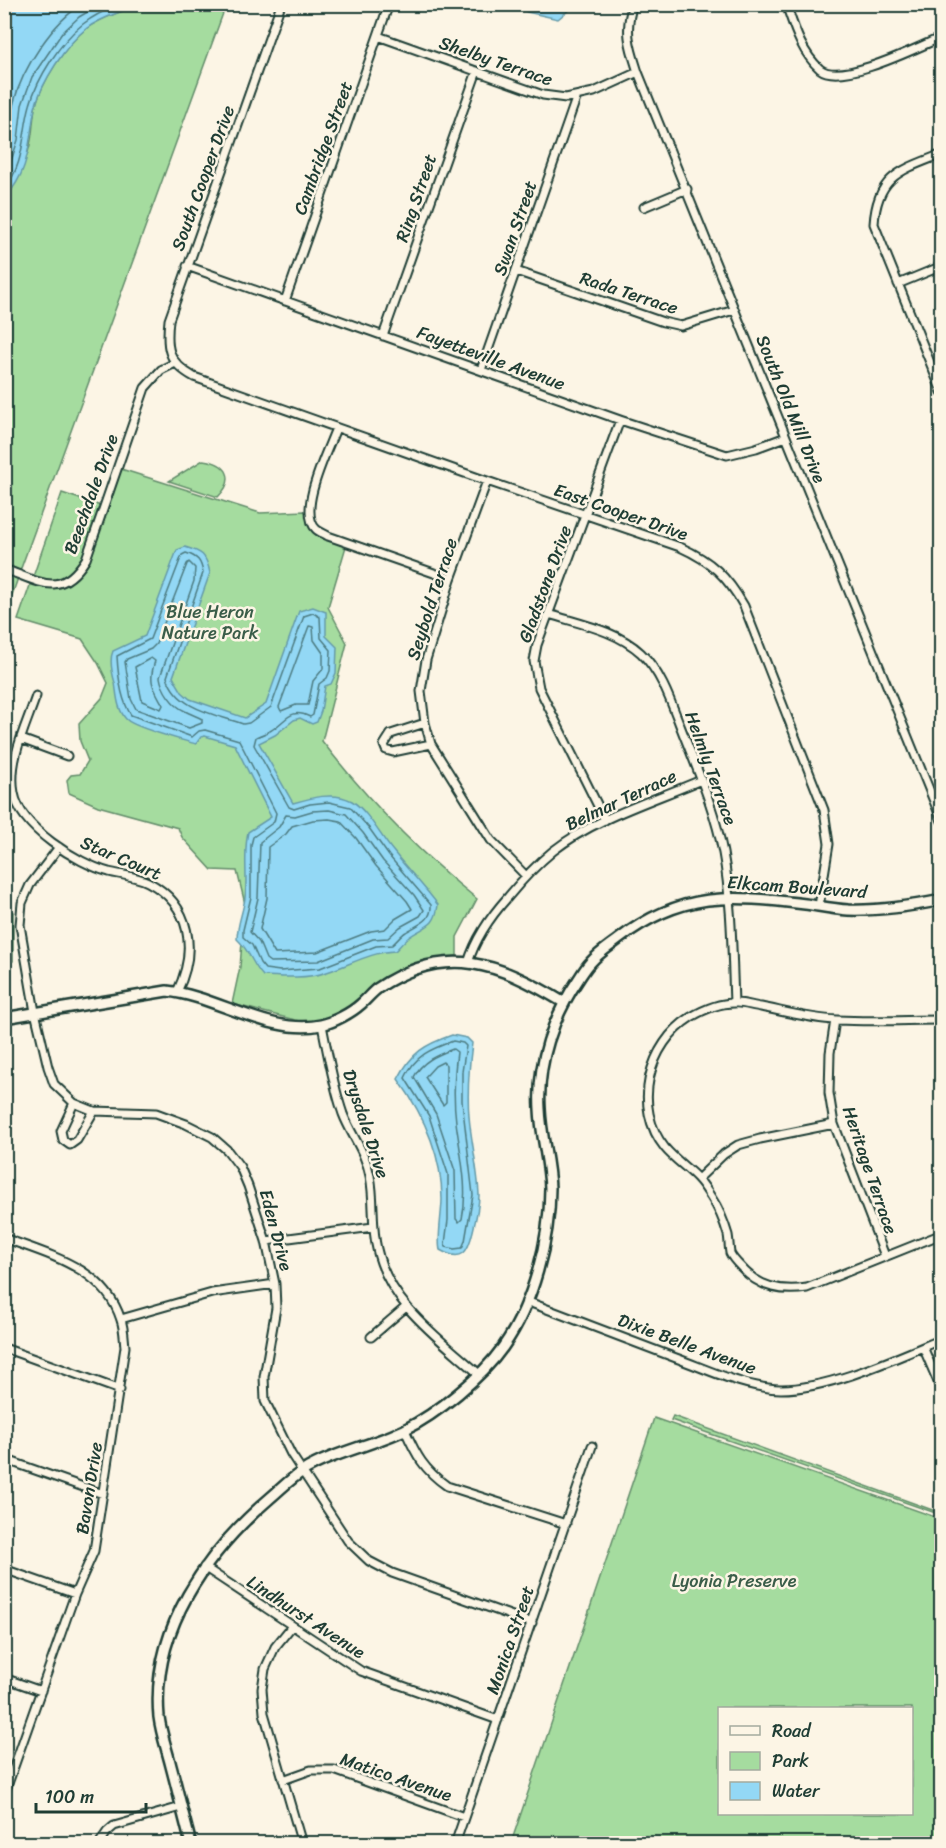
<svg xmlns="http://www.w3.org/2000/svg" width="946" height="1848" font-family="Sriracha,sans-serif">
  <rect width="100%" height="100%" fill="#fcf5e5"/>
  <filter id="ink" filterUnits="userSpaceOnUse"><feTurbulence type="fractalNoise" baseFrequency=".0167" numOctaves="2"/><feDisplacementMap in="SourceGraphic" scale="12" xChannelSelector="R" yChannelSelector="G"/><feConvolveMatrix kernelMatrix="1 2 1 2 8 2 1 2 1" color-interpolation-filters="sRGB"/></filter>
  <g filter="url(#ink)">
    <path fill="#a5dc9f" stroke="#628c6a" stroke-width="1.5" fill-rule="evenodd" d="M136,5H226L20,571L5,565V198C16,186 28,157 31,140C33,130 33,119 35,108C41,83 66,44 87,28C102,17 120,13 136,5Z
      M203,460C227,463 237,478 218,497L169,481Z
      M121,469L260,513L305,511L314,530L347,543L328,607L347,643L322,741C367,799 419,853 477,899L457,937V956L434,959L394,972L350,1007L325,1019L307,1023L232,1004L240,967L245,904L237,871L212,870L182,837L178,828L98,806L69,793L67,780L71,775L80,774L88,761L80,741L79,724L102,698L108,683L98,663L82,639L18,620L62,493L107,508Z
      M5,573L18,578L5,615Z
      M4,909L13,912V961L5,963Z
      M673,1416L941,1513V1515L671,1420Z
      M654,1418L941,1519V1843H511ZM912,1708V1814H720V1708Z"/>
    <path fill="#93d8f5" stroke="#659aa8" stroke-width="1.5" d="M5,4L136,5C120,13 102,17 87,28C66,44 41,83 35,108C28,142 31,170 5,198Z
      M515,5H575L558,19L527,12Z
      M185,547C202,552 206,554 210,573L173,677L182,692L190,699L245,718L266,704L299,611L313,607L326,612V636L337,647L336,673L331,684L325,686L321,711L317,722L312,724L300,718L294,720L275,735L259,743L293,803C310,798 334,791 352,801C368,811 381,837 393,851C408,870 424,886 438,905C435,928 426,925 409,937C404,941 399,947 395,951C370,952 348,966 324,973C306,979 282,977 263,976C251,963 251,952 237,939C237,925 243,912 245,898C248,876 243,853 248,832L271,817L235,745L205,736L201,737L196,744C182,740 134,728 126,719C117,709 117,695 115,683C112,673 109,660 113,651L145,636L177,550Z
      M452,1035L467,1038L472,1043C469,1067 467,1091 469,1116C471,1142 478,1168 479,1195C479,1207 476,1219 473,1231C468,1252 463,1263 440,1250C437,1239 442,1213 442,1199C442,1155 423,1114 398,1079C412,1052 424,1045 452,1035Z"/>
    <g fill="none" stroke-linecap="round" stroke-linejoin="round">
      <path stroke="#4d7b81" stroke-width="1.5" d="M4,153C9,136 9,119 14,102C22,69 53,21 83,4
        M4,175L11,161L18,140L22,105L32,77L62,33L79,17L101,4
        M4,189C25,165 22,133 30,105C37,78 61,41 83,24C93,16 108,9 120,4
        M186,553C198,557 201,561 203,573L167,677C177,709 214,714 243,724L249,723L271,707L304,616L313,613L320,617L321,638L331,650L330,671L327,678L319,684L313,715L310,717C289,707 287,721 270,731C266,733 261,735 256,737L254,745L289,807L294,809L310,804L329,802L350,807L369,828L389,856L431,905C432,922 418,924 406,932C401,935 397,941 392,945L376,946L320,968L280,971L265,969L260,963L252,945L243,937V930L251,897V845L253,837L274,822L276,813L239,740L205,730L199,731L192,737L131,715C121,700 118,675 117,656L150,639L182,555Z
        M189,562L195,568L194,581L160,677C162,690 172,705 185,711C190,714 197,716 202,719V723L189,728L136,709L131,699L125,662L127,659L151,649L156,644L187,564Z
        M309,626L313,627L314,640L323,653V669L313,681L308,705H296L281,711L279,707Z
        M151,658L155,661C148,682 153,687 163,705L161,709L142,701L135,667Z
        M329,810L346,814L363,833L383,861L414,895L424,910L420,916L400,927L388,938L373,939L318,961L270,962L266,959L259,942L250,932L258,898L260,842L279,827L286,815L295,816L312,811Z
        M329,819L340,821L356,838L376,866L407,901L412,909L395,919L385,929L371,931L317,952L275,954L260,929L267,898L268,847L286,834L292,826L313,820Z
        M453,1041L463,1043L466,1046L462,1072V1101L473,1195L465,1241L462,1248L454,1249L446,1247L445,1244L448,1220V1174L429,1116L405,1078C415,1055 431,1049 453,1041Z
        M453,1049L457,1052C454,1075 453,1098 456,1122C460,1154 469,1187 462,1219L459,1222L456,1219L455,1171L436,1114L414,1077C422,1061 437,1055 453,1049Z
        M443,1062L446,1065V1102L443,1105L425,1077L435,1066Z"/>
      <g stroke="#1f3d34" stroke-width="11">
        <path id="minor" d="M281,4L169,320C166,347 167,362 194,377L487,481L680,547C711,561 727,576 744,606L824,810L829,844L819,906
          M633,4C624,31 630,47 638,72L942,821
          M786,4C794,27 801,52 820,69C842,86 918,47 942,37
          M378,36L543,95L566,98L594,92L638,72
          M942,154C902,170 877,175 874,224L942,392
          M644,207L687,189
          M187,266L620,420L727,455L756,448L786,437
          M516,271L663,322L681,326L734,310
          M898,284L942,266
          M285,301L389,4
          M383,336L477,71
          M481,370L577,96
          M336,428C328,450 297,510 316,529C319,532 325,534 328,536L451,579
          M487,481L451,579L426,660L421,691L425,723L431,744L491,840L526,876
          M4,569C41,582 61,599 86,559L145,388L161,370L175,363
          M549,614C580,624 616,630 641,653C661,672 671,702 681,728C697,769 715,810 723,853C732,902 732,953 734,1003
          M36,696C26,726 8,760 14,793C20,828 77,863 109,872C121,875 136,876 148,882C192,905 197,951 177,992
          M425,723L391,734L384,745L386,750L393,752L431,744
          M21,739L67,756
          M605,820L539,688L534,661L537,645L620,420
          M59,847L30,885L22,903L20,925L35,1012L48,1067L54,1084L74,1103L94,1111L156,1113L186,1124L212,1137L227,1150L240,1167L248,1186L266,1241L275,1284L276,1308L264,1377L265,1401L291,1454L348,1541L369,1561L392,1573L532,1623
          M468,963C476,937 490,917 508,897C522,880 536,865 553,851C595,818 652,801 701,780
          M835,1020L830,1053L829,1093L834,1124L885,1256
          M942,1020C907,1020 872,1022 837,1020C812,1019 786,1012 761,1007C752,1006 742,1002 734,1003C720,1003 703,1010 691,1017C648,1044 632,1107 665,1148C675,1160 688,1168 698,1179C703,1184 707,1191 711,1197C719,1209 724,1221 728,1235C729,1240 729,1247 730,1253C732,1258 737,1263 741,1267C758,1287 782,1292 807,1288L942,1234
          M322,1025C328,1055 333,1085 343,1114C351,1135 366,1153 370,1176C375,1200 371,1225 377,1249C389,1304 439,1338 479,1374
          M74,1103L61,1131L63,1140L70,1145L77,1140L94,1111
          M698,1179L724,1154L738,1145L760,1139L834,1124
          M4,1238C49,1255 105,1268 121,1320C124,1328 124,1338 125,1347L94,1551L75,1594L4,1795
          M266,1241L373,1227
          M526,1301C576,1320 626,1339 676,1358C709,1370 745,1388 781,1389C830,1389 896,1358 942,1339
          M121,1319L212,1293L275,1284
          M371,1337L406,1307
          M923,1347L942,1391
          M4,1348L120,1390
          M405,1430C416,1455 424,1470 447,1486L566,1524
          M4,1459L103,1494
          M204,1567L361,1671L498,1720
          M4,1569L75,1594
          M292,1626L275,1647L265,1669L262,1689L264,1713L302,1844
          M4,1678L41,1691
          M283,1780L311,1770H334L464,1817
          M99,1844L107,1832L114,1826L181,1807
          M455,1844L592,1446"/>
      </g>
      <g stroke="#1f3d34" stroke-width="14">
        <path id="tertiary" d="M4,1018L167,991C216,996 271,1036 321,1025C334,1022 351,1013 361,1004C367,999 371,993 378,988C446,943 499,963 563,1002
          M191,1844C184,1818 178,1792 171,1766C167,1750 161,1733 159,1717C151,1630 207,1552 269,1499C280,1490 291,1478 303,1471C332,1453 373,1445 404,1430C437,1414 482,1377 503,1347C533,1305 550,1239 550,1188C549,1161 541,1136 540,1109C537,1063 553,1017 578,980C582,974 586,967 591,962C599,953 610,946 619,939C681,891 731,895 805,904C819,906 834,909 848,910C878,911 912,906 942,900"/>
      </g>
      <use href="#minor" stroke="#fcf5e5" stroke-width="7"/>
      <use href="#tertiary" stroke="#fcf5e5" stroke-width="9"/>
    </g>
  </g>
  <g text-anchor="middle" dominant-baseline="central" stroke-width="5" stroke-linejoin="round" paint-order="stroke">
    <g font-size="18" fill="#1f3d34" stroke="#fcf5e5">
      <text transform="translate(496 61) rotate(19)">Shelby Terrace</text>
      <text transform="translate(323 148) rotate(-70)">Cambridge Street</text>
      <text transform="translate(203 178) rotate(-70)">South Cooper Drive</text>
      <text transform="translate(416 198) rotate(-71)">Ring Street</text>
      <text transform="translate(515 228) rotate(-71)">Swan Street</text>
      <text transform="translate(629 293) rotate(18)">Rada Terrace</text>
      <text transform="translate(491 358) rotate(20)">Fayetteville Avenue</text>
      <text transform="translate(791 409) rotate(68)">South Old Mill Drive</text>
      <text transform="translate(91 494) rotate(-70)">Beechdale Drive</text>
      <text transform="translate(621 512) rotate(19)">East Cooper Drive</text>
      <text transform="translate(545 584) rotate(-70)">Gladstone Drive</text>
      <text transform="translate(432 599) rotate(-72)">Seybold Terrace</text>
      <text transform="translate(711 768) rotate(70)">Helmly Terrace</text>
      <text transform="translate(621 800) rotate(-25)">Belmar Terrace</text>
      <text transform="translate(121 858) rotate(23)">Star Court</text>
      <text transform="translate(797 887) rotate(4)">Elkcam Boulevard</text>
      <text transform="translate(366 1124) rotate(72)">Drysdale Drive</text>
      <text transform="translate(870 1170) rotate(71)">Heritage Terrace</text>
      <text transform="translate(276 1230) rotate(75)">Eden Drive</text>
      <text transform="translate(687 1344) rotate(20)">Dixie Belle Avenue</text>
      <text transform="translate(89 1488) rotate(-81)">Bavon Drive</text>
      <text transform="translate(306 1617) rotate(33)">Lindhurst Avenue</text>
      <text transform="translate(510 1640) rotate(-71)">Monica Street</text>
      <text transform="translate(396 1777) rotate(19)">Matico Avenue</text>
    </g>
    <g font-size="18" fill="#3a5d49" stroke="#fcf5e5">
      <text x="210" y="612">Blue Heron<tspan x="210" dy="21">Nature Park</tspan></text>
      <text x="734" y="1581">Lyonia Preserve</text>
    </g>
  </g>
  <rect width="946" height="1848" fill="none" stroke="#fcf5e5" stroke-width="24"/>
  <rect x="12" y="12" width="922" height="1824" fill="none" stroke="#1f3d34" stroke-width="2" filter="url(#ink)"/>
  <rect x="718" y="1707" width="195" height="108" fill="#fcf5e5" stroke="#a4ab9e" stroke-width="1.5"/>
  <rect x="730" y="1726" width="30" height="9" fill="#fcf5e5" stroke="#a4ab9e" stroke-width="1.5"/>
  <text x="772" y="1737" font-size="18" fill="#1f3d34">Road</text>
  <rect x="730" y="1752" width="30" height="18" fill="#a5dc9f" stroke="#a4ab9e" stroke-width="1.5"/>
  <text x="772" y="1767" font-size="18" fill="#1f3d34">Park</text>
  <rect x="730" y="1782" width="30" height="18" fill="#93d8f5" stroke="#a4ab9e" stroke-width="1.5"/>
  <text x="772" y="1797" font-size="18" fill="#1f3d34">Water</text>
  <path d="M36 1803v9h110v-9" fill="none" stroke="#1f3d34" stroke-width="3"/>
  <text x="45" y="1803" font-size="18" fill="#1f3d34" stroke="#fcf5e5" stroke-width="4.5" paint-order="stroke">100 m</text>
</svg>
